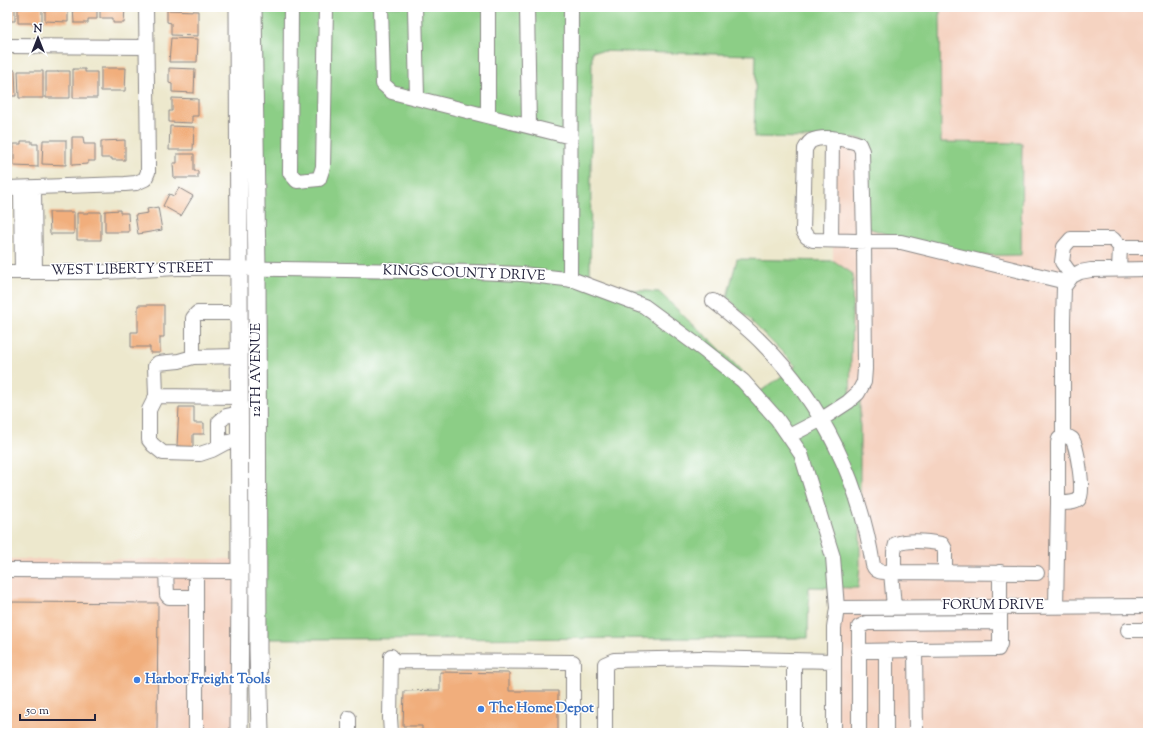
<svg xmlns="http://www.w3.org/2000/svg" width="1155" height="740" font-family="'Sorts Mill Goudy',serif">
  <rect width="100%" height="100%" fill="#fff"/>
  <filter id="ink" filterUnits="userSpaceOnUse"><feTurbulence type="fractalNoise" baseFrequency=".025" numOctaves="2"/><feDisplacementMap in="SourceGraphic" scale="8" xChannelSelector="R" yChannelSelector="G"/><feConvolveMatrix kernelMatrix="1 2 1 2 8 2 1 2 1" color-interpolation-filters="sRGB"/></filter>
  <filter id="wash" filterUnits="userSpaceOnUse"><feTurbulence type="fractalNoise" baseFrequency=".012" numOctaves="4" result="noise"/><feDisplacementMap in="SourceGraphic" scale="16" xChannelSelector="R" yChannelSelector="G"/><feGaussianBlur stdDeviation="0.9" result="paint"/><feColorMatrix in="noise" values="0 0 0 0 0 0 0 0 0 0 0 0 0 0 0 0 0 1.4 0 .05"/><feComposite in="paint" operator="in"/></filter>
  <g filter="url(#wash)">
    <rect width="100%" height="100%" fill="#ede8cd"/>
    <path fill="#f5d3c1" d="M833,7H1143L1148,24V733H834L833,557Z
      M7,559H240L239,733H7Z"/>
    <path fill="#8cce86" stroke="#577860" d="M247,7H940L941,142L1022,143L1021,255L953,256L865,227L864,139L754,137L756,55L592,51L590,287L659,292L689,321L714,343L761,391L796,366L727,297L737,259L834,261L853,274L850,400H860V565L858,588L809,587L808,638L262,639L245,288Z"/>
    <g id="blocks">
      <path fill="#f1ae7c" d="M7,7H15V21H7Z
        M18,7H42V23H18Z
        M45,7H68V22L45,21Z
        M73,7H97V19H88V23H74Z
        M100,7H125L124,23H113V18H100Z
        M167,10L198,11V36L171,35V23L167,22Z
        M171,38L198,39L197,62H169Z
        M101,68H126L125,91H101Z
        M169,68L195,69L194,93L172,92V84L169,83Z
        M73,69H85V72H97V98H73Z
        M7,70H15L16,96H7Z
        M18,71H43V98H19Z
        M58,71H70V98H46V72H58Z
        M172,98L198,99V116H192V123L169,122V111H172Z
        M170,126L194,127L193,150H169Z
        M72,137H83L84,144H95V161H88V164L72,165Z
        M7,138H11V167H7Z
        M43,140H66V165L42,164Z
        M125,140V160H112V158H101V141Z
        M21,141H32V144H38V167L14,166V144H21Z
        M177,154H194V171H198V178H174L173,163H177Z
        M179,188L193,196L181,216L163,206L169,194L174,196Z
        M158,207L162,230L138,234L135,215L148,213L147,209Z
        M120,210V213H128L129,232H105V211Z
        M49,212H74V234H50Z
        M88,212H101V240H77V213H88Z
        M138,305H164V337H160V353H150V347H131V332H138Z
        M179,407H194V423H204V434H193V447L177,446Z
        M7,602L158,603L157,733H7Z
        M440,672L509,673V691H558V733H422V726H403L404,691L440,690Z"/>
    </g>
  </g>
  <g filter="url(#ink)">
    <use href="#blocks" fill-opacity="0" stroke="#888584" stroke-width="1"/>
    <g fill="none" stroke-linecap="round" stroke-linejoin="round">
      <g stroke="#888584" stroke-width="16">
        <path id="minor" d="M291,7L290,173L297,181L319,179L323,167L326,7
          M381,7L383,84L392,92L571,137
          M415,7L417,98
          M527,7L529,126
          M7,46L146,47
          M488,116V7
          M7,188L125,184L136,183L145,179L148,172V164L146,7
          M21,188L22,272
          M34,188L35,272
          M831,240L832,138
          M1120,247H1148
          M7,272H106L177,268H219L476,272L522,274L574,280L644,306L701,348L743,381L777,419L801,454L833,557L837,608L834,628V733
          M1072,276L1062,262L1064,247L1071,239H1113L1120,247L1119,269
          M570,280L571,7
          M713,301C731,315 749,329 764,345C823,404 860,483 873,565C876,573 883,572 891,572L894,607
          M239,313H197L193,318V357L239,356
          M193,357L179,361L158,363L155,366L156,396L239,397
          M156,396L149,410V440L153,445L163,453L200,454L212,450L225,443L240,439
          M789,436L822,419L848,402L858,393L864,382L865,369L864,241L862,151L859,144C847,139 822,135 811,141C808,143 807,146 805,149L803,231L807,237L813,240L901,242L1066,282
          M1063,436V321L1064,287L1072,276L1080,272L1091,270L1148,269
          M1063,436C1067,436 1069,437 1072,439C1077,446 1085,493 1079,499C1074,504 1064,503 1058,503V443L1059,439Z
          M219,446V422L226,416L240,413
          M7,570L240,571
          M166,571L167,595L169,597H195
          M196,571V733
          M891,572L1037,573
          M894,572V552L896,544C911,539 927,541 942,544L945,549V572
          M1056,606L1058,503
          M837,608L1148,606
          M1128,630H1148
          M858,651L915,650
          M886,651V733
          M391,656L390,718L391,733
          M391,661L573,662V733
          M794,661V733
          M349,718V733
          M605,733V664L614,660L701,658L834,661
          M859,733V627L867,623L999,622
          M916,733L915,650L998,649L1000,644V572"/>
      </g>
      <g stroke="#888584" stroke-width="19">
        <path id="major" d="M238,7L240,571L239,733
          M253,7L257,268L258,650L260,733"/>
      </g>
      <use href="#minor" stroke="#fff" stroke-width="14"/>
      <use href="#major" stroke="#fff" stroke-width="17"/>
    </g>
  </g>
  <g fill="#3f7fe0" stroke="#fff" stroke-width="1.5">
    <circle cx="137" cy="680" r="4"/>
    <circle cx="481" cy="709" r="4"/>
  </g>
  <g text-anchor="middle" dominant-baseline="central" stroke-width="3" stroke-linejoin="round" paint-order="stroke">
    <g font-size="14" fill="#22223b" stroke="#fff">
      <text transform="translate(132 270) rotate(-1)">WEST LIBERTY STREET</text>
      <text transform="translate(464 274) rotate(2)">KINGS COUNTY DRIVE</text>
      <text transform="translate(257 370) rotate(-90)">12TH AVENUE</text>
      <text x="993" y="606">FORUM DRIVE</text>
    </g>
    <g font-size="14" font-weight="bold" fill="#366cbe" stroke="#fff" text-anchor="start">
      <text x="145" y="680">Harbor Freight Tools</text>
      <text x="489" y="709">The Home Depot</text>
    </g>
  </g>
  <rect width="1155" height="740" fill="none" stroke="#fff" stroke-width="24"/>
  <g transform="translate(38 38)" stroke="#ffffff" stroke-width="3" paint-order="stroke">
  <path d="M0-3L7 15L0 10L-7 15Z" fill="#22223b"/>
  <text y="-6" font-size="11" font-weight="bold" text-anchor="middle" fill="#22223b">N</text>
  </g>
  <path d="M20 714v6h75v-6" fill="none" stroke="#22223b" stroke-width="2"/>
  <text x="26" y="714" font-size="12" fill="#22223b" stroke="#ffffff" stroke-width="3" paint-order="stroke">50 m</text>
</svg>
